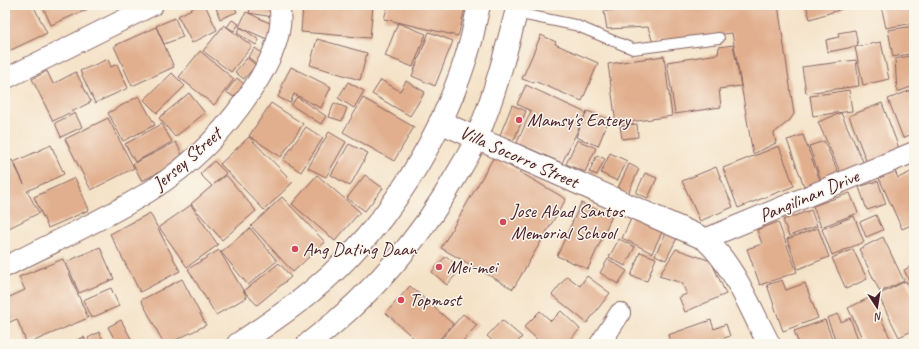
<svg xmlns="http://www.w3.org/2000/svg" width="919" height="349" font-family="Caveat,sans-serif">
  <rect width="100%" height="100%" fill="#fbf7ec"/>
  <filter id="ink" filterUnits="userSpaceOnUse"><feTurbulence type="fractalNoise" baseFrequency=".025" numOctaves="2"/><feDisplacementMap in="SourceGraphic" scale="8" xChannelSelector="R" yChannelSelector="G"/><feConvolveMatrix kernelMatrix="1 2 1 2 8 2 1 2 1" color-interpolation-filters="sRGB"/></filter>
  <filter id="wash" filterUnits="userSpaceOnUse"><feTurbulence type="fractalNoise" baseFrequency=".012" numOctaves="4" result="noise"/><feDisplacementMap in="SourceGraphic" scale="16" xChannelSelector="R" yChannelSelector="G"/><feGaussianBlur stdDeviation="0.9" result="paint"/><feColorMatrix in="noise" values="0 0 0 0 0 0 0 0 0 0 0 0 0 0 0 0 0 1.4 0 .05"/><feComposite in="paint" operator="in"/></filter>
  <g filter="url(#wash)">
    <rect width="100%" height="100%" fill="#f4e2c7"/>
    <g id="blocks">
      <path fill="#e1af8e" d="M5,5H33L47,33L9,51L5,43Z
        M42,5H86L88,9L51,25Z
        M199,5H205L217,30L192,43L178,16Z
        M215,5H234L237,12L220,19Z
        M251,5H275L273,17L249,13Z
        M303,5H373L370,38L301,32Z
        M388,5H466L458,36L384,19Z
        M658,5H778L794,114L790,120L774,133L776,143L753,154L732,33L653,43L648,27L607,29L604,11Z
        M806,5H841L842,9L810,19Z
        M881,5H914V23L886,28Z
        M246,12L274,25L267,39L239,27Z
        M175,18L183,37L164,44L156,26Z
        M232,20L239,24L234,31L227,27Z
        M398,23L426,34L413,67L385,56Z
        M224,25L252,46L231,72L203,51Z
        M914,26V53L893,57L888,30Z
        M156,27L174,67L132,86L114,46Z
        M241,27L259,40L256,45L237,33Z
        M855,30L858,46L828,52L826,40L839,37L838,33Z
        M429,32L453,41L435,86L412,76Z
        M541,35L556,42L555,44L598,63L582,101L534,81V83L522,79Z
        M317,39L367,53L360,80L310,65Z
        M881,42L889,79L863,85L855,47Z
        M733,45L741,86L719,89L721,107L675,114L667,62L718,54L719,47Z
        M255,48L263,54L256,63L248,57Z
        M200,51L234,79L214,105L179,77Z
        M914,55V86L897,92L895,59Z
        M664,56L672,116L616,124L608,64Z
        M247,58L256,65L244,79L235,72Z
        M108,59L111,67L117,64L128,88L95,103L80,71Z
        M856,60L859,86L806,93L802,67Z
        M291,67L331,87L321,108L294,94L290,103L278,97L283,87L281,86Z
        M47,71L53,84L76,72L91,102L53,121L32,79Z
        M172,73L185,86L157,113L144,100Z
        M237,78L244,84L234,97L226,92Z
        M381,80L400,91L406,81L425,92L410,116L372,94Z
        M348,82L364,91L354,108L338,98Z
        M526,85L586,113L562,163L517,143L531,111L517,104Z
        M914,89V133L903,138L888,99Z
        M849,90L852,111L813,116L810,96Z
        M189,93L205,113L175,137L159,118Z
        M139,96L155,125L123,141L108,113Z
        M297,97L326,116L321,124L291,105Z
        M363,98L414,127L394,161L343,132Z
        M271,103L303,124L281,157L249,136Z
        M334,103L347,108L342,121L329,117Z
        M882,103L900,151L867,163L849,116Z
        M512,105L526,111L514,140L500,135Z
        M587,111L609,119L598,146L576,137Z
        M75,113L82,127L61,137L55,123Z
        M841,113L864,164L841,174L818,122Z
        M108,118L134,168L91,190L65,139Z
        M162,124L172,142L135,162L125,144Z
        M637,124L638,137L622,139L620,126Z
        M306,127L323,138L301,172L283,160Z
        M329,132L346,142L326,177L308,168Z
        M803,135L820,181L804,186L787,140Z
        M249,137L293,182L264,210L220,164Z
        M577,140L596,148L585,172L566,164Z
        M824,141L839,174L821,180L809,146Z
        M176,142L184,159L142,181L133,164Z
        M349,144L368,153L350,186L331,175Z
        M51,145L64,174L27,191L39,213L5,230V164L12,160L24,184L14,162Z
        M779,146L794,186L738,208L723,168Z
        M610,153L627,161L617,181L601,173Z
        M597,155L605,159L597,175L589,172Z
        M494,157L566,199L513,289L441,248Z
        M214,161L226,173L214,184L226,175L256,211L222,240L191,204L212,186L200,174Z
        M629,164L639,169L628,194L617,190Z
        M716,167L733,207L700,221L682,181Z
        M895,171L898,178L911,172L914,178V224L902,229L879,178Z
        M645,173L657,178L648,198L636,193Z
        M317,175L360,212L335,241L292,204Z
        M365,175L383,188L365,211L347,198Z
        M75,178L89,210L48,228L34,197Z
        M878,181L886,204L867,210L859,187Z
        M850,193L858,213L821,227L813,206Z
        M282,197L325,242L293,272L251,226Z
        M581,203L612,216L588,269L557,256Z
        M191,205L218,245L187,267L159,227Z
        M811,210L817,226L789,236L783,220Z
        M150,213L180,271L140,292L110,234Z
        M633,215L663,230L652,253L622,238Z
        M876,215L883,230L866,237L860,222Z
        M854,216L864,242L832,255L822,229Z
        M778,222L797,272L760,285L747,249L762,244L757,230Z
        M250,228L277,261L248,285L221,252Z
        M818,228L829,257L798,269L787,239Z
        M666,233L677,238L666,260L655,255Z
        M883,237L904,281L880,292L859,249Z
        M619,239L635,247L625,266L609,257Z
        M100,247L114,279L79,293L66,262Z
        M676,249L711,261L726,294L685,312L679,297L687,294L682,283L659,276Z
        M853,249L867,279L846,289L832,258Z
        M219,250L247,297L216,315L188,269Z
        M640,252L656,258L647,281L631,276Z
        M446,256L461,269L447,285L432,272Z
        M63,259L88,318L27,344L17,319L5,324V299L25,290L19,277Z
        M608,259L627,271L618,284L600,273Z
        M279,263L291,277L257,305L244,291Z
        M914,265V290L904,270Z
        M567,276L580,286L587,276L610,293L587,323L552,295Z
        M182,279L206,325L168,344H164L141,300Z
        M782,280L786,290L805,283L818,318L783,331L767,285Z
        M906,281L914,298V330L899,337L878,295Z
        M410,286L453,324L435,344H420L386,313Z
        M111,288L119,306L91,318L83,300Z
        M871,297L893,344H865L848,308Z
        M540,311L551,321L561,311L580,329L566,344H542L524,327Z
        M463,314L477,325L460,344H437Z
        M838,314L841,322L850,318L860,344H837L827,318Z
        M121,320L134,344H117L108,327Z
        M502,320L522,337L516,344H496L487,336Z
        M711,320L714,329L726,324L730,336L707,344H671L668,335Z
        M825,320L834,344H799L794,331Z
        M99,332L105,344H91L88,338Z
        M84,337L87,344H70Z"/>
    </g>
  </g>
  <g filter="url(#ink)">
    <use href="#blocks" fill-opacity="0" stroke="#866362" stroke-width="1"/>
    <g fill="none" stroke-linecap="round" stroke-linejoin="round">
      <g stroke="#866362" stroke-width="12">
        <path id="lane" d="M516,13L575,25L633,49L719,38"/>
      </g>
      <g stroke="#866362" stroke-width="22">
        <path id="street" d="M5,79L153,5
          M705,239L914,152
          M5,267C53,242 104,220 150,191C195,163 232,123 259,79C272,57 285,30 279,5
          M600,344L620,313"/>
      </g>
      <g stroke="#866362" stroke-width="24">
        <path id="secondary" d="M440,122L705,239C735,267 750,308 769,344
          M238,344C264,327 289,310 312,291C387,229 445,134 471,41C474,29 476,17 479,5
          M308,344C370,297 422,237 460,169C466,159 473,148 477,137C494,97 505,55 516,13L517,5"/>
      </g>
      <use href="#lane" stroke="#fff" stroke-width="10"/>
      <use href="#street" stroke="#fff" stroke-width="20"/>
      <use href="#secondary" stroke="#fff" stroke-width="22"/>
    </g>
  </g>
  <g fill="#d1495b" stroke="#fbf7ec" stroke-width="1.5">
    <circle cx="519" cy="120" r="4"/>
    <circle cx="503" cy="222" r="4"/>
    <circle cx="295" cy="249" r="4"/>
    <circle cx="439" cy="267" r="4"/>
    <circle cx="401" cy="300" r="4"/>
  </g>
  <g text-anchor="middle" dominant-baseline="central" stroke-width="3" stroke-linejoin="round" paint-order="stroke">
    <g font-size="19" fill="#4a1f2b" stroke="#fbf7ec" text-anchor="start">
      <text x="527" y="120">Mamsy's Eatery</text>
      <text x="511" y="211">Jose Abad Santos<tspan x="511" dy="22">Memorial School</tspan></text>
      <text x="303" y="249">Ang Dating Daan</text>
      <text x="447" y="267">Mei-mei</text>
      <text x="409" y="300">Topmost</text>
    </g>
    <g font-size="19" fill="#4a1f2b" stroke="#fbf7ec">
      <text transform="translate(519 157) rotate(24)">Villa Socorro Street</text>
      <text transform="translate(187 159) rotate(-41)">Jersey Street</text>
      <text transform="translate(809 196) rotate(-23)">Pangilinan Drive</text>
    </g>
  </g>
  <rect width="919" height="349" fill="none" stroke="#fbf7ec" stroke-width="20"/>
  <g transform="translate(877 307) rotate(168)" stroke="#fbf7ec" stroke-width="3" paint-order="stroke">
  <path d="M0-3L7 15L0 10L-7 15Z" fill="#4a1f2b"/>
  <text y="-6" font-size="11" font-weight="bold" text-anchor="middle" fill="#4a1f2b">N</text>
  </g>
</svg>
